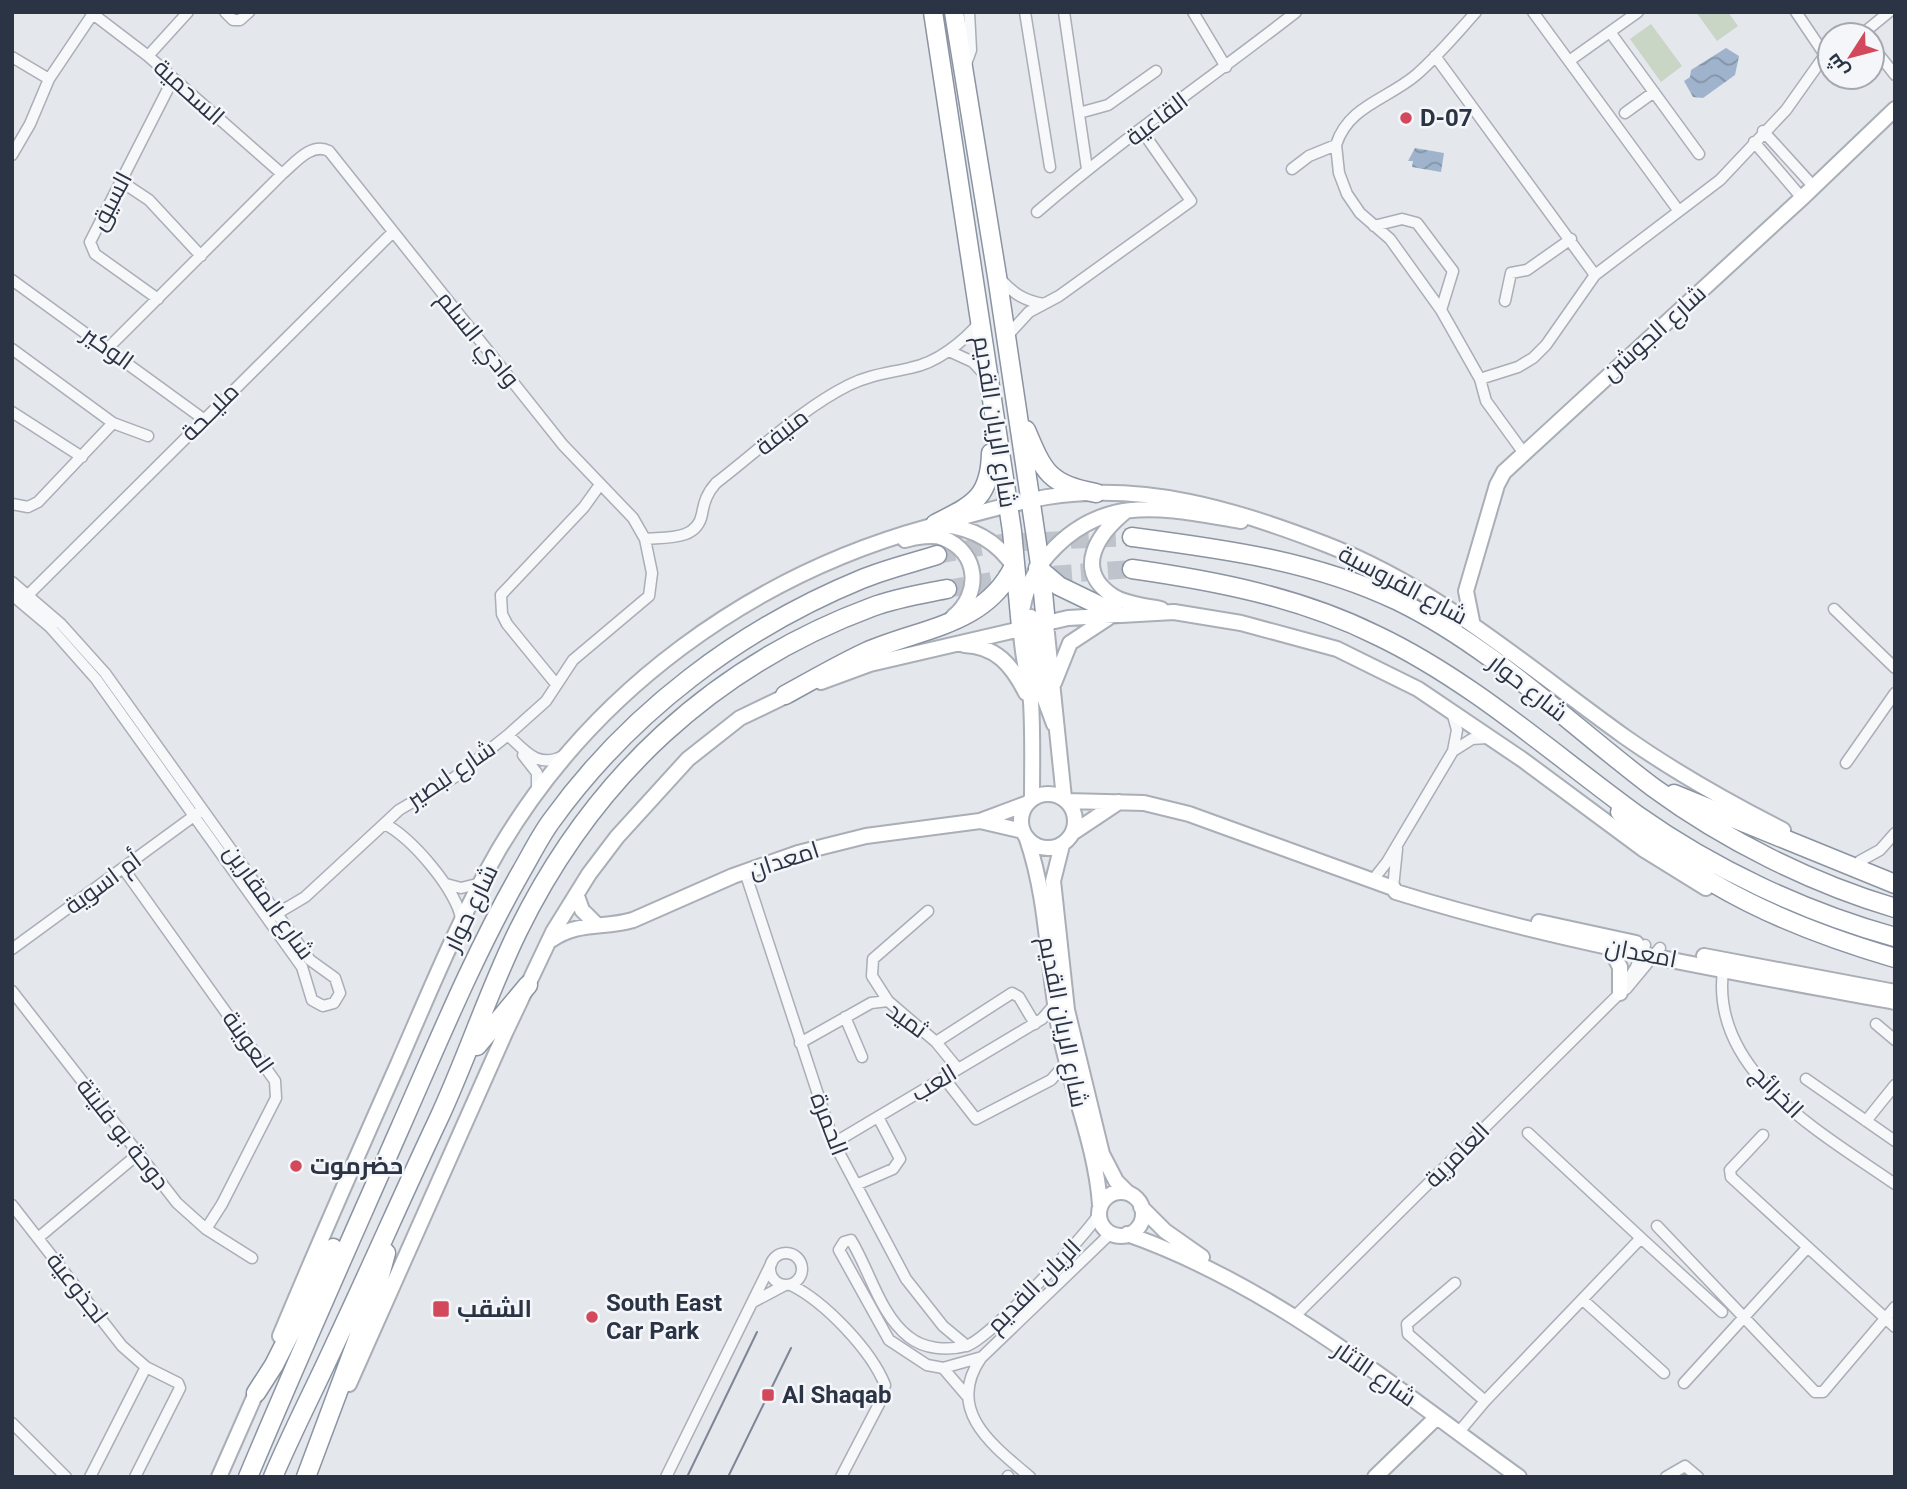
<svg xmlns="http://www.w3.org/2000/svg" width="1907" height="1489" font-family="Roboto,Cairo,sans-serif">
  <defs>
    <pattern id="water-waves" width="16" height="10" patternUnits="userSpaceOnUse" patternTransform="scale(1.75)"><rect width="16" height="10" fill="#9fb4cc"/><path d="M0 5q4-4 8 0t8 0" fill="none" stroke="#8293a7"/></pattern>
  </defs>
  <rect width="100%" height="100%" fill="#e4e7ec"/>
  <path fill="#c9d6c5" d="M1696,12H1728L1738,26L1717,41Z
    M1651,24L1682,66L1661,82L1630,39Z"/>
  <path fill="url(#water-waves)" d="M1726,48L1739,56L1735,75L1703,98L1693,97L1684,81L1690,77L1691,70Z
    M1415,148L1444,153L1441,172L1412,167L1413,161H1408Z"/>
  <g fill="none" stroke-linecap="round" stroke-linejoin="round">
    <path stroke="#bfc3cb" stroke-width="18" stroke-dasharray="18 9" stroke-linecap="butt" d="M937,555L1001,543L1132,537
      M947,589L1008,578L1132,569"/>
    <g stroke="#a9aeb7" stroke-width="13">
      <path id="street" d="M225,12L233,20H240L249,12
        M1025,12L1050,167
        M1064,12L1087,169
        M1193,12L1226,67
        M1533,12L1678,210
        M1796,12L1825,55
        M93,14L148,56L282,174
        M1610,32L1699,154
        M1861,35L1889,12
        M1872,46L1895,75
        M148,56L188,12
        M1435,56L1595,275
        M12,57L49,79
        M1569,61L1638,12
        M966,64L971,50L969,12
        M1079,113L1108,105L1156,71
        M1625,113L1654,92
        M1763,131L1814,187
        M1754,142L1802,198
        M1336,145L1339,173L1347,194L1360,213L1390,239L1441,310L1480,379L1486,401L1523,452
        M12,155L30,124L49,79L94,12
        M1292,169L1309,156L1336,145C1348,106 1388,99 1416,75C1438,56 1457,33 1476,12
        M122,182L149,200L201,256
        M1037,212C1119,141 1210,79 1296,12
        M1374,226L1402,219L1417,223L1453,271L1441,310
        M12,280L202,418
        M1001,280C1014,294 1025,301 1044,304
        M158,299L95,254L90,242L173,79
        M1505,301L1511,273L1527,270L1571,239
        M1007,336L1029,312L1059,296L1191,201L1142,131
        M108,348L282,174C295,163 311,142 329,151L563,445L633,518L645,539L652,573L649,596L573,660L546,701L508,735
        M12,349L113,423L148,436
        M949,351L973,362L986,376
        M1480,379L1518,367L1533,358L1546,345L1595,275L1720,180L1786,110L1825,55L1830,52
        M12,412L82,457
        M12,504L28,507L38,502L113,423
        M645,539C666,537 697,541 702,514C704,502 707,493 716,483C758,451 801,409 849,385C869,375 889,373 910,368C937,363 963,342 980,322
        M12,582L61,624L105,673L310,960L335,978L340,993L334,1003L323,1006L312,1000L302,967L96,679L50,627L12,595
        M24,599L393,232
        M1834,609L1895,668
        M556,684L507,624L502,614L501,595L584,507L599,486
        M1453,751L1472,739L1487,738
        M523,755L537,773V791
        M1846,763L1895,693
        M384,824L399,810L455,777L508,735C525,751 538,769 563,756
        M1860,861L1880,850L1895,833
        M123,868L275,1081L276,1098L222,1204L206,1229
        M745,872L834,1143L906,1279L943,1326L967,1346
        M1372,881L1387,862L1453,751L1457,730L1452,712
        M446,884L461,888L481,883
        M1393,888L1397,849
        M273,916L305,897L384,824C409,834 458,892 461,919
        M12,949L198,813
        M1724,964C1705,1070 1822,1133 1895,1184
        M1626,989L1660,948
        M12,991L177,1203L206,1229L252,1258
        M888,1001L872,976L873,959L928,911
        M845,1017L862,1057
        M1876,1024L1895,1040
        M936,1042L1012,993L1019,997L1035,1024
        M800,1043L871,1003L888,1001L936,1042L958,1069
        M944,1078L976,1119L1051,1080L1066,1063
        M1806,1079L1895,1141
        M1866,1121L1895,1085
        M1763,1135L1730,1170L1731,1177L1895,1327
        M834,1143L1042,1019L1055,1004
        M856,1185L893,1169L900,1159L878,1117
        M12,1205L122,1346L146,1367L178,1383L180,1388L135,1477
        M1099,1214C1084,1238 988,1340 966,1346C947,1351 924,1349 909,1337C880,1315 870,1271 851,1240L844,1242L839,1250L889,1340L927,1365L943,1368L982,1357L1111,1233
        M1657,1226L1815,1392H1823L1895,1307
        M38,1238L137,1155
        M1641,1238L1722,1312
        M770 1269a16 16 0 1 1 32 0a16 16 0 1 1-32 0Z
        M1455,1283L1407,1324L1408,1334L1485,1401
        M791,1285C825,1302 871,1350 885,1385L879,1404L841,1477
        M1583,1300L1664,1373
        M753,1302L785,1285
        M1294,1317L1620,993L1636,967L1645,945
        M981,1358C945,1410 992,1445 1030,1477
        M943,1368L967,1396
        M1684,1383L1807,1248
        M12,1423L66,1477
        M1458,1433L1485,1401L1641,1238L1528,1133
        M1008,1476V1477
        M90,1477L146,1367
        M666,1477L772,1262
        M1666,1477L1685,1466L1698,1477"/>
    </g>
    <g stroke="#a9aeb7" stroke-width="18">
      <path id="secondary" d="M1126,511C1099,533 1072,569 1113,596C1125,604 1146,606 1161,609
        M943,525C974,528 998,542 1015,568
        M905,540C915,537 934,534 943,538C980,553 981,594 953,617
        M1031,617L1041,689L1054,724
        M1472,621L1466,591L1497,485L1504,472L1802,198L1895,109
        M1046,624L1064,798
        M964,645C996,646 1012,665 1026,693
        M821,682L870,664L1068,618L1174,612L1241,623L1337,649L1418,689L1523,760L1643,849L1706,888
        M1054,683L1070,643L1111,616
        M1021 821a27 27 0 1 1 54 0a27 27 0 1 1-54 0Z
        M1032,799C1032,767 1033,734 1031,702C1029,678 1021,653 1021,628C1021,600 1030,576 1048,555C1104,491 1167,509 1241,521
        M1067,801L1144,803L1189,814L1393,888L1396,892C1559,943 1727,971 1895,1002
        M980,821L1023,831
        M1074,832L1119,802
        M1027,839C1048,900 1047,965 1059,1028C1070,1088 1096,1145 1100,1205
        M1062,845L1053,881L1067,1010L1102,1154L1116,1181L1128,1193
        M577,896L582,910L597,925
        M1539,922L1636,943
        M551,940C579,921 602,929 633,920L733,876L798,853L866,836L980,821L1028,803
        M1610,948L1620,967V993
        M1704,956L1895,992
        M1099 1214a22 22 0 1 1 44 0a22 22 0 1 1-44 0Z
        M1141,1207L1165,1231L1202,1257
        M1127,1234C1273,1285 1395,1388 1519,1477
        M280,1336C318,1245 358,1154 398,1064C429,993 459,919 498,851C592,691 750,576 928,527C967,516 1006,504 1047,497C1145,482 1235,509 1325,544C1439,588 1527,667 1625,737C1675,772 1728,802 1783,830
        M349,1384L505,1033L553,932L589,874L617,837L688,759L740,718L792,693
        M219,1477L260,1384
        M1375,1477L1437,1417"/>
    </g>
    <g stroke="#8b94a3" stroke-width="21">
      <path id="highway" d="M933,12L1012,531L1021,627
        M954,12L997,276L1041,571L1046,624
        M1026,430C1044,473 1049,484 1096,493
        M935,524C972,505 990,499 991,453
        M1132,537C1223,549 1315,561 1398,601C1494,648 1570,725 1654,788C1725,840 1811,883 1895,908
        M1038,568L1059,586L1115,613
        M1132,569C1216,581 1299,597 1376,635C1471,680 1553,754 1637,815C1713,869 1805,912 1895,937
        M785,695C811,681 838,665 866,652C920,628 985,626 1014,566
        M1674,794L1895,884
        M1620,812C1693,886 1796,929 1895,958
        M477,1046L528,985
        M256,1393L274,1365L333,1248
        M248,1477C297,1360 349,1244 400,1128C438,1042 474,954 521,872C531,855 540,836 552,820C630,712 740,629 862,579C886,569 912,563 937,555
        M273,1477C292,1432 315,1388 335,1344C370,1270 403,1194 438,1120C467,1058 488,992 518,931C593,778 713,666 872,607C896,598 922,594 947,589
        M306,1477L376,1290L386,1253"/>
    </g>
    <use href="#street" stroke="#f7f8fa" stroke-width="10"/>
    <use href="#secondary" stroke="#fff" stroke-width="14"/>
    <use href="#highway" stroke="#fff" stroke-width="18"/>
    <path stroke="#7d8696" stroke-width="2" d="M687,1477L757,1332
      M728,1477L791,1348"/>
  </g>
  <g fill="#d1495b" stroke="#f4f6f9" stroke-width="2.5">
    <circle cx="1406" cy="118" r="7"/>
    <circle cx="296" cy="1166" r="7"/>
    <rect x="432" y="1300" width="18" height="18" rx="3.5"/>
    <circle cx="592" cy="1317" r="7"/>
    <rect x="761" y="1388" width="14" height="14" rx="3.5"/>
  </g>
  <g text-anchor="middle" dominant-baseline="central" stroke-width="5" stroke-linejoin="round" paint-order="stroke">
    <g font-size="24" fill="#2b3445" stroke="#f4f6f9">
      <text transform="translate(189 92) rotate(42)">السحمية</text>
      <text transform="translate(1157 119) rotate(-37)">القاعية</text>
      <text transform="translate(111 201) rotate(-62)">السيق</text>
      <text transform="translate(1654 333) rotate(-42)">شارع الجوشن</text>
      <text transform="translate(478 339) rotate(51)">وادي السلم</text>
      <text transform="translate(108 348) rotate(36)">الوكير</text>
      <text transform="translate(210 412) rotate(-45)">مليــحة</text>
      <text transform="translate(995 422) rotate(81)">شارع الريان القديم</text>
      <text transform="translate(782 432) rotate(-38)">منيفة</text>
      <text transform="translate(1403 585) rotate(28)">شارع الفروسية</text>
      <text transform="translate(1528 688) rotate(38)">شارع حوار</text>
      <text transform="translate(451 774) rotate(-34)">شارع لبصير</text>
      <text transform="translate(784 860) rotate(-18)">امعدان</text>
      <text transform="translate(103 883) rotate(-36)">أم اسوية</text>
      <text transform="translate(269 902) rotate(54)">شارع المقارين</text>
      <text transform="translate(471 908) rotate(-64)">شارع حوار</text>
      <text transform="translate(1641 953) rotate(11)">امعدان</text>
      <text transform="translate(907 1020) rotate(36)">ثميد</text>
      <text transform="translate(1063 1022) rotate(79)">شارع الريان القديم</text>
      <text transform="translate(248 1042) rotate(55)">العوينة</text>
      <text transform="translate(934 1083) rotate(-31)">العب</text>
      <text transform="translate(1777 1092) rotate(45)">الخرائج</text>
      <text transform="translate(829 1124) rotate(69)">الحمرة</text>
      <text transform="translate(123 1134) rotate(52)">دوحة بو فليتة</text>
      <text transform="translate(1457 1155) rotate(-45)">العامرية</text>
      <text transform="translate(1034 1286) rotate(-45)">الريان القديم</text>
      <text transform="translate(77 1288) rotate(52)">لجذوعية</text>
      <text transform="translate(1375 1374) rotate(35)">شارع الآثار</text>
    </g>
    <g font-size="24" font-weight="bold" fill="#2b3445" stroke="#f4f6f9" text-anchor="start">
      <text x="1420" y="118">D-07</text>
      <text x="310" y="1166">حضرموت</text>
      <text x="606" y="1303">South East<tspan x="606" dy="28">Car Park</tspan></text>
      <text x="457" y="1309">الشقب</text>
      <text x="782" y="1395">Al Shaqab</text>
    </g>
  </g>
  <rect width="1907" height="1489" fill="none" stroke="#2b3445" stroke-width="28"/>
  <g transform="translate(1851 56) rotate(234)"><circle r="33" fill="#f4f6f9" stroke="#a4a8b1" stroke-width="2"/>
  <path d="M0-5L12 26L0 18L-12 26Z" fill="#d1495b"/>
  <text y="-10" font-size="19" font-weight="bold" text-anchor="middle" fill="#2b3445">ش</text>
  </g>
</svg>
